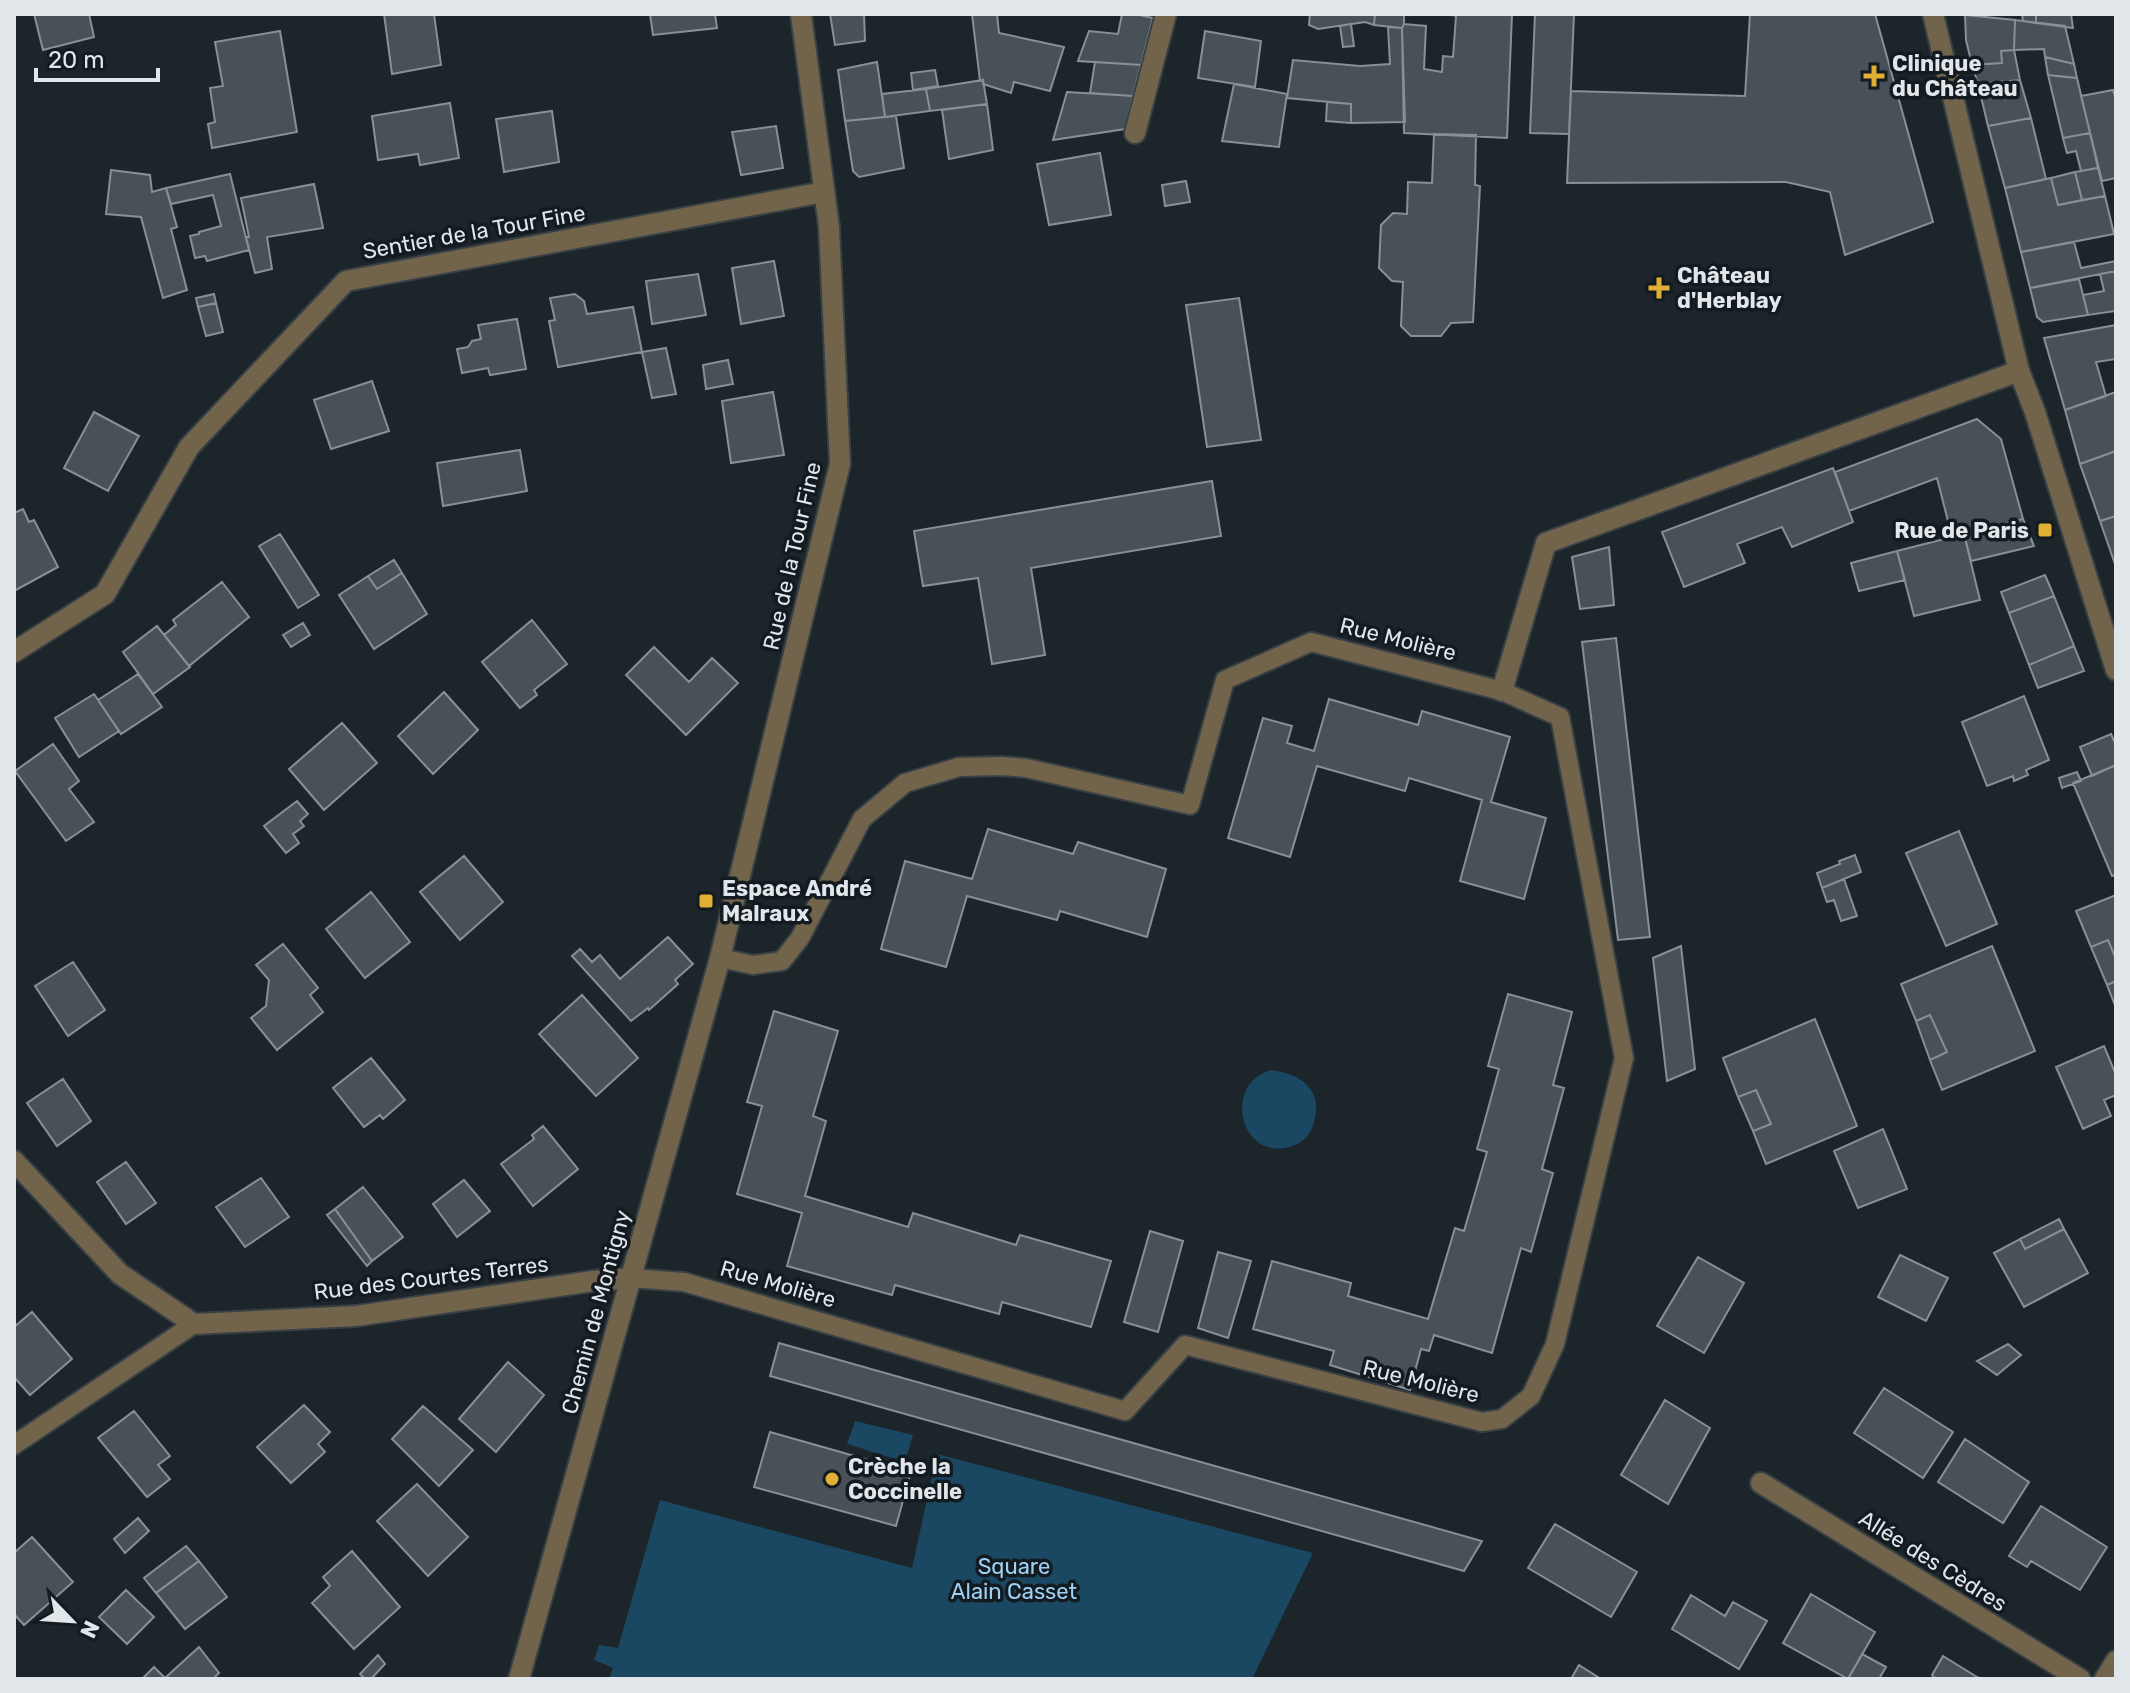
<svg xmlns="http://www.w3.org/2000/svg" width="2130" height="1693" font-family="Rubik,sans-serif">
  <rect width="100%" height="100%" fill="#1c252a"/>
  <path fill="#1a4863" d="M1271,1070C1304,1074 1326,1093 1312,1128C1308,1138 1300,1144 1289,1147C1239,1160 1223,1083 1271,1070Z
    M855,1421L913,1435L905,1462L847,1444Z
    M937,1454L1313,1553L1252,1679H609L613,1668L594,1660L599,1645L618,1648L660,1500L912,1568Z"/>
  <path fill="#485157" stroke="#869097" stroke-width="2" d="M34,14H89L94,37L43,50Z
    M384,14H434L441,65L392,74Z
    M650,14H715L717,28L653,35Z
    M830,14H864L865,41L835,45Z
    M972,14H997L999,33L1064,47L1050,91L1014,82L1011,93L983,84V80L980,81Z
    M1122,14H1135L1153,18L1141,65L1078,61L1089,31L1118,34Z
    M1310,14H1375L1374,25L1365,22L1318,29L1309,25Z
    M1375,14H1404V24L1402,28L1374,25Z
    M1450,14H1512L1507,138L1404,133L1402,28L1404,24L1426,26L1424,69L1442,72L1443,56L1453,57L1456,16Z
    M1535,14H1574L1569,134L1530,133Z
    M1750,14H1875L1933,222L1845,255L1830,192L1786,182L1567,183L1571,91L1745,96Z
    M2022,14H2036V23L2023,21Z
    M2036,14H2071L2073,28L2036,23Z
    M1965,15L2015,20L2014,50L2001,51L2002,63L1972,65L1966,40Z
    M2015,20L2065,26L2074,64L2045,57L2044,49L2014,50Z
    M1351,24L1354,46L1343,47L1340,26Z
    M1388,27L1402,28L1405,122L1351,123V104L1287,98L1293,60L1360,66L1390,64Z
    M280,31L297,132L212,148L208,124L215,122L210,88L223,86L215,42Z
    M1205,31L1261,41L1255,87L1198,78Z
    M2014,50L2020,80L1978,84L1972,65L2002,63L2001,51Z
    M2045,57L2074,64L2077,78L2048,75Z
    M877,62L885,117L845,121L838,70Z
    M1095,62L1141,65L1133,96L1090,93Z
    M935,70L938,86L913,90L911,73Z
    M2048,75L2077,78L2090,133L2063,138Z
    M983,80L987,104L930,111L926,89Z
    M2020,80L2031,118L1988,126L1978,84Z
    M1234,84L1287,94L1279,147L1222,141Z
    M926,89L930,111L885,117L882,94Z
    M2113,90L2116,100V178L2102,181L2081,96Z
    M1067,92L1133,96L1125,129L1053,140Z
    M1327,102L1351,104V123L1326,121Z
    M450,103L459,158L420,165L418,154L378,160L372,116Z
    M987,104L993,150L949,159L942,110Z
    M552,111L559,162L504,172L496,119Z
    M896,116L904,168L859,177L853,171L845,121Z
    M2031,118L2046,179L2005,188L1988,126Z
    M776,126L783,168L741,175L732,132Z
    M2090,133L2098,168L2081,171L2076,151L2067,153L2063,138Z
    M1434,134L1476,135L1475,185L1480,186L1473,322L1451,323L1441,336H1411L1401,326L1403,282L1392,281L1379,268L1381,225L1393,213L1407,214L1408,182L1432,183Z
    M1100,153L1111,215L1049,225L1037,164Z
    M2098,168L2105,196L2082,200L2075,172Z
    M111,170L150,175L152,192L166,188L177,227L171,229L187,290L163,298L141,217L106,214Z
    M2075,172L2082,200L2058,205L2051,178Z
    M230,174L249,250L207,261L205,256L195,258L190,236L199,234V232L221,226L213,195L171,204L166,188Z
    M2051,178L2058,205L2105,196L2114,234L2021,252L2005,188Z
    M1186,181L1190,202L1165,206L1162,185Z
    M314,184L323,228L267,237L272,269L255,273L246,237H249L241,198Z
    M2074,242L2081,268L2116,261V271L2030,288L2021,252Z
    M774,261L784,316L741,324L732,268Z
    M2116,271V311L2088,315L2083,295L2104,291L2100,274Z
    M698,274L706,315L652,324L646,281Z
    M2079,279L2088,315L2043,322L2037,317L2030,288Z
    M214,294L216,303L198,307L196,298Z
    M575,294L584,301L587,314L633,307L642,352L558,367L549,321L555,320L550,298Z
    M1239,298L1261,440L1207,447L1186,305Z
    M216,303L223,332L206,336L198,307Z
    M517,319L526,369L490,375L488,368L462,373L457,349L468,347L472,341L481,339L478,325Z
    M2116,325V359L2096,362L2106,396L2065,410L2044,338Z
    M666,348L676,394L652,398L642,352Z
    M728,360L733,384L706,389L703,365Z
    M372,381L389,431L331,449L314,400Z
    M773,392L784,455L731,463L722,401Z
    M2116,392V451L2080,464L2065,410Z
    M94,412L139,436L108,491L64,468Z
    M1977,419L2001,439L2023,519L1952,537L1937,478L1849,511L1835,472Z
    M520,450L527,491L443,506L437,463Z
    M2116,451V516L2100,521L2080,464Z
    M1833,468L1853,522L1792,547L1782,527L1737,544L1745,563L1684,587L1662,532Z
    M1212,481L1221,536L1031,568L1045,655L992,664L978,578L923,586L914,531Z
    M23,509L29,522L34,520L58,567L14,591V513Z
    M2116,516V567L2100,521Z
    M2023,519L2034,546L1971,561L1964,534Z
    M280,534L319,595L298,608L259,546Z
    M1964,534L1980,600L1914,616L1897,551Z
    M1609,547L1614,605L1580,609L1572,557Z
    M1897,551L1905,580L1859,591L1851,563Z
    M394,560L402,573L377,589L368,576Z
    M402,573L427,614L374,649L339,595L368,576L377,589Z
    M2045,575L2054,596L2009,613L2001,592Z
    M222,582L249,617L189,666L164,635L176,625L173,620Z
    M2054,596L2074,646L2029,665L2009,613Z
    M532,620L567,664L534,690L537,695L520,708L482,662Z
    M303,623L310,635L291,647L283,635Z
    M157,626L190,667L153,694L123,652Z
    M1616,638L1650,937L1618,940L1582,642Z
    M2074,646L2084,671L2038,688L2029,665Z
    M654,647L689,682L712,658L738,683L686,735L626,675Z
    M138,674L162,707L121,734L98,700Z
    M444,692L478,730L433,774L398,736Z
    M94,694L119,731L79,757L55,718Z
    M2024,696L2049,760L2026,770L2028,775L2014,781L2013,776L1987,786L1962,722Z
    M1329,699L1418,725L1422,711L1510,737L1491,802L1546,818L1524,899L1460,881L1482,800L1409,778L1405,791L1317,766L1290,857L1228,838L1263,718L1292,726L1287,743L1314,751Z
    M342,723L377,763L324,810L289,769Z
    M2111,734L2116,745V765L2092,776L2080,747Z
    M53,744L79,781L69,789L94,822L66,841L15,771Z
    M2116,765V875L2112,876L2073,783Z
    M2077,772L2081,781L2062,788L2059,778Z
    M297,801L308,814L300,821L304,826L293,834L299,843L286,853L264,826Z
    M988,829L1073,854L1078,842L1166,869L1147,937L1060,911L1057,920L967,896L946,967L881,949L905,861L972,879Z
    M1959,831L1997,924L1946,946L1906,853Z
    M1855,855L1861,872L1822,888L1817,873L1840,864L1839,861Z
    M464,856L503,902L460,940L420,892Z
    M1844,879L1857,916L1841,921L1834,900L1827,902L1822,888Z
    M371,892L410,942L365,978L326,929Z
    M2116,895V959L2108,940L2091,947L2076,911Z
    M668,937L693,964L675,980L678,984L649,1010L648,1008L631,1021L572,956L580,949L592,962L600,955L620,979Z
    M2108,940L2116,959V981L2107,985L2091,947Z
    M283,944L318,988L310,995L323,1012L277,1050L251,1018L266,1006L269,980L256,965Z
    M1681,946L1695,1069L1667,1081L1653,958Z
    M1992,946L2035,1051L1942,1090L1930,1060L1947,1052L1930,1015L1916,1021L1901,984Z
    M73,962L105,1010L68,1036L35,986Z
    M2116,981V1008L2107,985Z
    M1508,994L1572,1012L1553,1085L1564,1088L1542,1169L1553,1173L1531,1252L1521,1248L1492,1353L1434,1335L1429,1351L1421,1349L1410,1390L1330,1365L1334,1351L1253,1329L1272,1261L1351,1283L1348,1296L1428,1319L1455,1228L1464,1231L1487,1152L1477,1149L1499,1069L1488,1066Z
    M582,995L638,1058L596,1096L539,1034Z
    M774,1011L838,1031L813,1116L826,1121L805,1196L908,1227L913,1213L1016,1245L1020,1235L1111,1261L1091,1327L1002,1302L999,1314L895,1285L892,1295L787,1266L802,1213L737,1194L762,1106L747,1102Z
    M1930,1015L1947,1052L1930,1060L1916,1021Z
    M1815,1019L1857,1126L1766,1164L1753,1131L1771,1124L1756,1090L1738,1097L1723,1058Z
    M2104,1046L2116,1075V1095L2104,1100L2111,1116L2083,1129L2056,1067Z
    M371,1058L405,1100L383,1119L380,1115L364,1127L333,1088Z
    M63,1079L91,1121L57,1146L27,1103Z
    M1756,1090L1771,1124L1753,1131L1738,1097Z
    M543,1126L578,1169L533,1206L501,1164L534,1139L532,1135Z
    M1883,1129L1907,1189L1858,1208L1834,1151Z
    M126,1162L156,1203L126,1224L97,1182Z
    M261,1178L289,1217L245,1247L216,1207Z
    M464,1180L490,1211L457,1237L433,1204Z
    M363,1187L403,1237L372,1261L335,1209Z
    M335,1209L372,1261L367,1266L327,1215Z
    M2059,1219L2064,1229L2025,1249L2020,1239Z
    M2064,1229L2088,1273L2024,1307L1994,1253L2020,1239L2025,1249Z
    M1150,1231L1183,1241L1158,1332L1124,1322Z
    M1218,1252L1251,1261L1228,1338L1198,1328Z
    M1900,1255L1948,1278L1926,1321L1878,1297Z
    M1698,1257L1744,1283L1704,1353L1657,1326Z
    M32,1312L72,1359L30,1395L14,1377V1327Z
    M779,1343L1158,1450L1482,1541L1464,1571L770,1376Z
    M2008,1344L2021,1355L1997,1375L1977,1361Z
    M508,1362L544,1395L496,1452L459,1419Z
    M1884,1388L1953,1432L1923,1478L1854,1433Z
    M1665,1400L1710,1428L1668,1504L1621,1475Z
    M304,1405L330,1432L318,1444L325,1452L291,1483L257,1447Z
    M423,1406L473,1450L439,1486L392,1439Z
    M134,1411L170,1456L158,1465L170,1479L147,1497L98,1438Z
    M770,1432L911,1472L896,1526L754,1487Z
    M1965,1439L2029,1482L2003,1523L1938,1482Z
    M417,1484L468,1537L428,1576L377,1521Z
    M2041,1506L2107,1547L2080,1590L2031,1561L2027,1567L2009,1556Z
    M138,1518L149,1531L125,1553L114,1539Z
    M1555,1524L1637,1572L1611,1617L1528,1568Z
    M32,1537L73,1582L24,1625L14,1614V1553Z
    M186,1546L199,1561L156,1593L144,1578Z
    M352,1551L400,1607L354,1649L312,1603L330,1586L323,1577Z
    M199,1561L227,1597L185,1629L156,1593Z
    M126,1590L154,1617L127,1644L99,1617Z
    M1811,1594L1875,1632L1848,1679L1783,1643Z
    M1691,1595L1725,1616L1733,1602L1767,1621L1739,1669L1672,1629Z
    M199,1647L219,1673L213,1679H142L154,1667L165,1678Z
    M1862,1654L1886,1667L1879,1679H1853L1849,1677Z
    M378,1655L385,1664L371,1679H365L360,1674Z
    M1943,1656L1977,1677L1981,1679H1936L1932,1675Z
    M1579,1665L1601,1679H1571Z"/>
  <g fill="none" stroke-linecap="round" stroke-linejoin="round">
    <g stroke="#384045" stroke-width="22">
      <path id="service" d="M631,1278L684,1282L1125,1411L1185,1345L1482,1422L1502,1419L1531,1396L1555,1344L1624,1058L1560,717L1502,691L1311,642L1225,680L1190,805L1026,768L1002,766L959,767L905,783L862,819L800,938L782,961L753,965L720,958
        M14,1445L194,1324"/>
    </g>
    <g stroke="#384045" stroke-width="24">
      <path id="minor" d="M1135,133L1166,14
        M14,652L105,594L189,447L346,281L824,192
        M1502,691L1546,543L2019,371
        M14,1161L120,1274L194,1324L356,1316L593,1281L631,1278
        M1761,1483L2080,1679
        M519,1679L720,958L840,464L829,227L801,14
        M2105,1679L2116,1661"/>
    </g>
    <g stroke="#384045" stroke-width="24">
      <path id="tertiary" d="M1933,14L2019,371L2035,412L2116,670"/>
    </g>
    <use href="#service" stroke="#71644b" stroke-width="18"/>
    <use href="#minor" stroke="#71644b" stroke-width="20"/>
    <use href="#tertiary" stroke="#71644b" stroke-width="20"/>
  </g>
  <g fill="#e1af34" stroke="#131b20" stroke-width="3">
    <path d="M1870 64h8v8h8v8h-8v8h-8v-8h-8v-8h8z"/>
    <path d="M1655 276h8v8h8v8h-8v8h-8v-8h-8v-8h8z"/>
    <rect x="2037" y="522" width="16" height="16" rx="4"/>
    <rect x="698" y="893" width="16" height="16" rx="4"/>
    <circle cx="832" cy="1479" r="8"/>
  </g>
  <g text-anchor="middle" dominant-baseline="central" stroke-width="7" stroke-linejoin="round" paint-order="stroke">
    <g font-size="22" font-weight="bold" fill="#e1e6ea" stroke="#131b20" text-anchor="start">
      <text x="1892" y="63">Clinique<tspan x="1892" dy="25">du Château</tspan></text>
      <text x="1677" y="275">Château<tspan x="1677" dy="25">d'Herblay</tspan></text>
      <text x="2029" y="530" text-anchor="end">Rue de Paris</text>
      <text x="722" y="888">Espace André<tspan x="722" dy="25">Malraux</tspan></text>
      <text x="848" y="1466">Crèche la<tspan x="848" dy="25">Coccinelle</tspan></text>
    </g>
    <g font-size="22" fill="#e1e6ea" stroke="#131b20">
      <text transform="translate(474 232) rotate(-10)">Sentier de la Tour Fine</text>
      <text transform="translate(792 556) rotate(-77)">Rue de la Tour Fine</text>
      <text transform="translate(1398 639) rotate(14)">Rue Molière</text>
      <text transform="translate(431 1278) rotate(-7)">Rue des Courtes Terres</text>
      <text transform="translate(778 1284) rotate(16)">Rue Molière</text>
      <text transform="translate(596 1312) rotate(-75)">Chemin de Montigny</text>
      <text transform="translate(1421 1381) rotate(14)">Rue Molière</text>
      <text transform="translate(1933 1561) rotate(32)">Allée des Cèdres</text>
    </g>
    <g font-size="22" fill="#9ed2f5" stroke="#131b20">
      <text x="1014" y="1566">Square<tspan x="1014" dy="25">Alain Casset</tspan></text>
    </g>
  </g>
  <rect width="2130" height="1693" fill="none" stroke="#e1e6ea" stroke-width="32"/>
  <g transform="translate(72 1621) rotate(115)" stroke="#131b20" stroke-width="6" paint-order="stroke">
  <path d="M0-6L14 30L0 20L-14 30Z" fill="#e1e6ea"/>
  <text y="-12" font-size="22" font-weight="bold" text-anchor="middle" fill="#e1e6ea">N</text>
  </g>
  <path d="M36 68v12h122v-12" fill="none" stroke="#e1e6ea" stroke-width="4"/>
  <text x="48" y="68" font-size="24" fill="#e1e6ea" stroke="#131b20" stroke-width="6" paint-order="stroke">20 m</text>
</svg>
